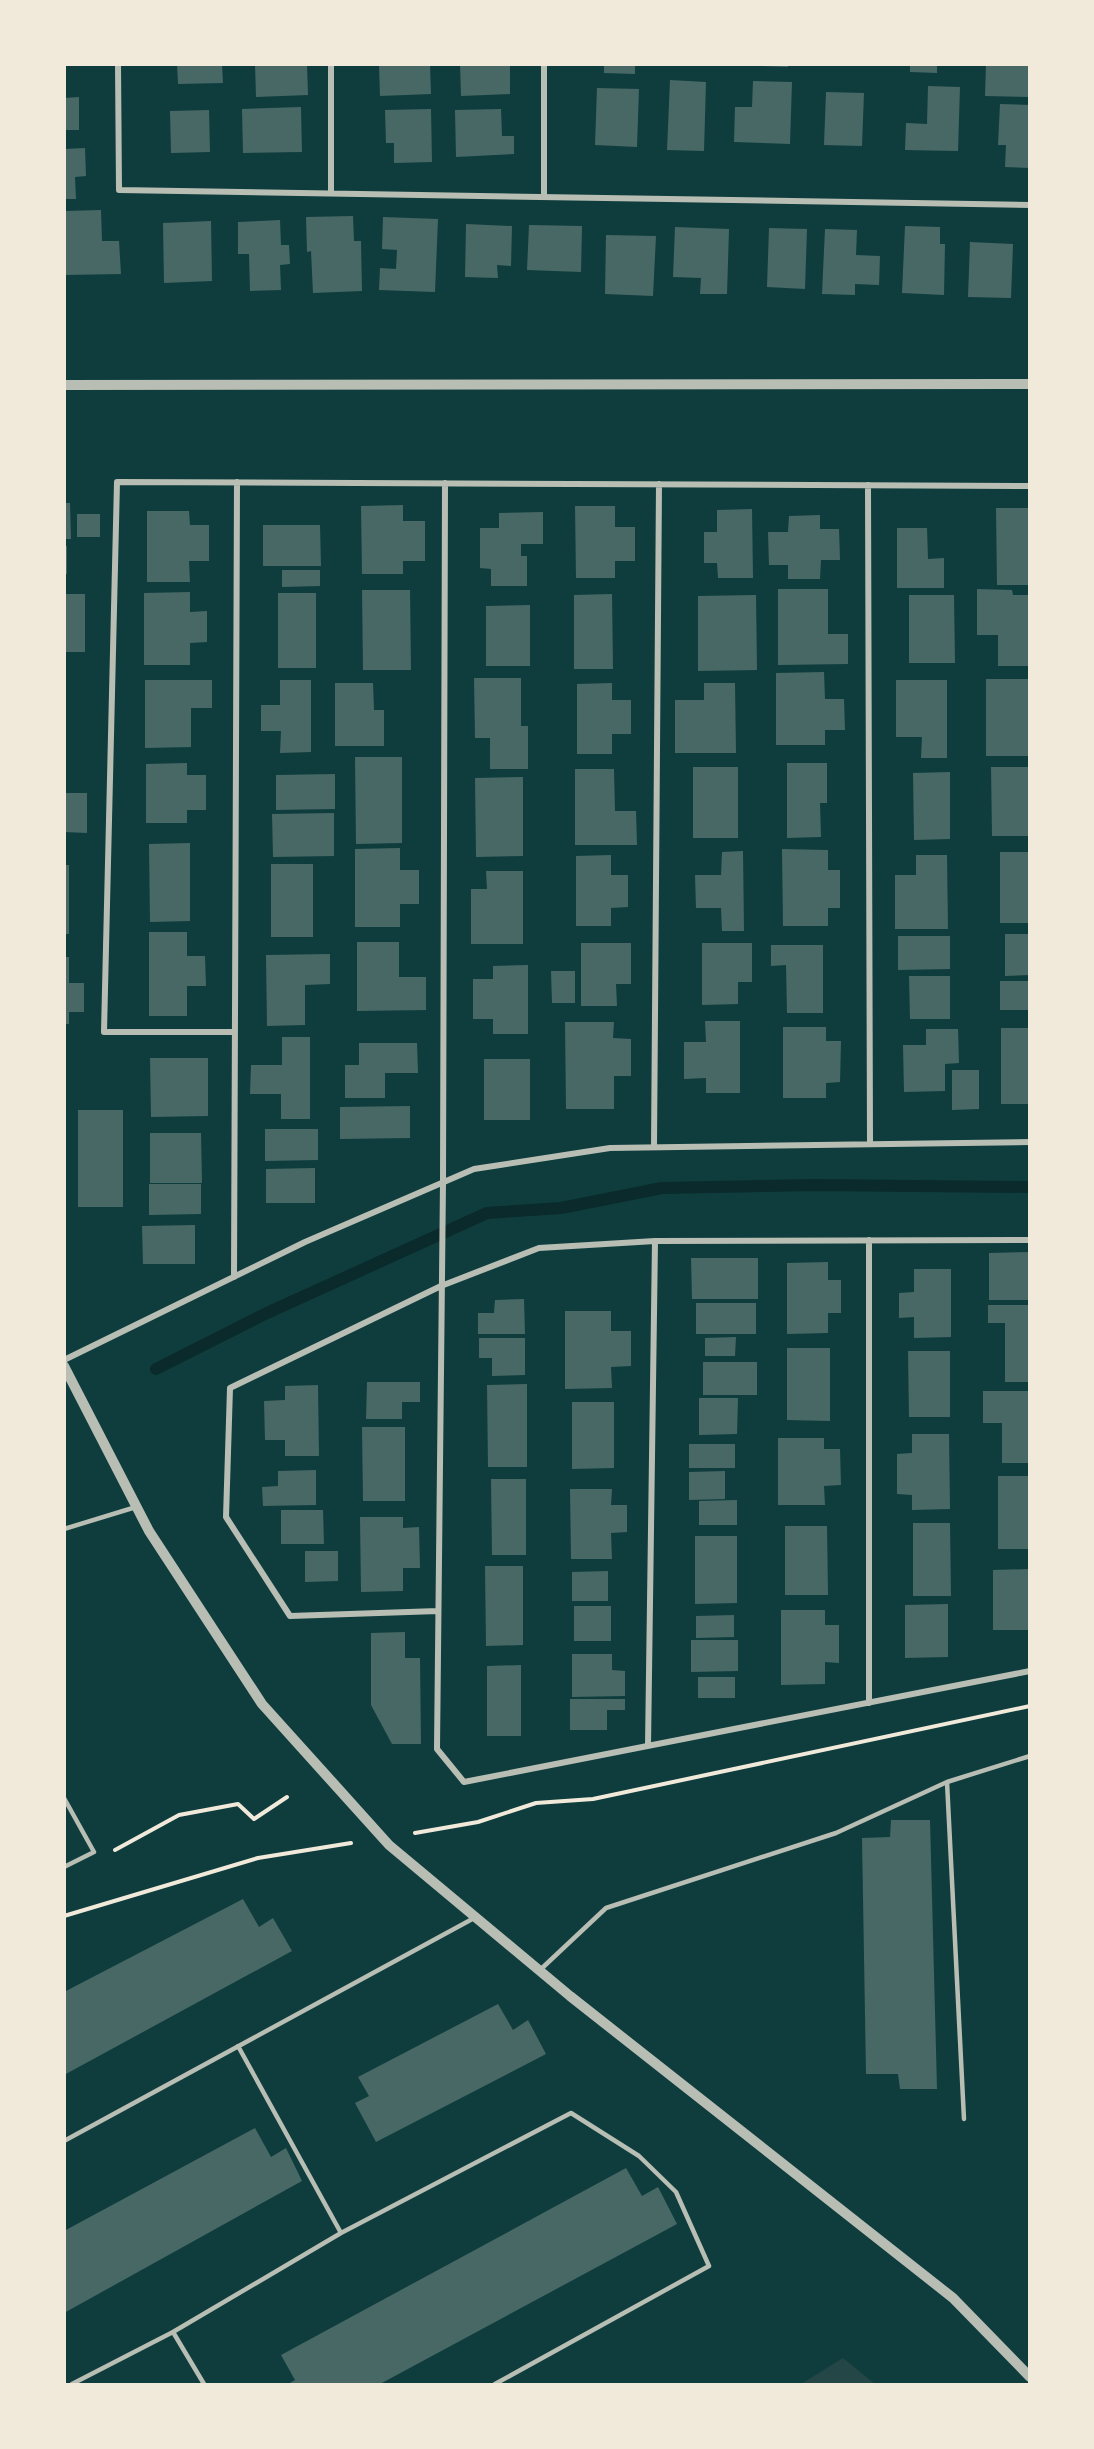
<svg xmlns="http://www.w3.org/2000/svg" width="1094" height="2449" font-family="Ubuntu,sans-serif">
  <rect width="100%" height="100%" fill="#0f3d3e"/>
  <path fill="#244646" d="M843,2358L875,2384H801Z"/>
  <g fill="none" stroke-linecap="round" stroke-linejoin="round">
    <path stroke="#0a2a2b" stroke-width="12" d="M156,1369L267,1313L487,1213L561,1208L662,1188L813,1185L1030,1187"/>
  </g>
  <path fill="#486865" d="M177,64H222L223,83L178,84Z
    M255,64H307L308,95L256,97Z
    M379,64H430L431,94L380,96Z
    M460,64H510V94L461,96Z
    M604,64H635V74L604,73Z
    M761,64H788V67L761,66Z
    M910,64H937V73L910,72Z
    M986,64H1030V97L985,96Z
    M670,80L706,82L704,151L667,150Z
    M753,81L792,82L790,144L734,142L735,107H752Z
    M928,86L960,87L958,151L905,150L906,123L927,124Z
    M597,88L639,89L637,147L595,145Z
    M826,92L864,93L862,146L824,145Z
    M79,97V130H64V98Z
    M1000,104L1030,105V168L1005,167L1006,145H998Z
    M301,107L302,152L243,153L242,109Z
    M431,109L432,162L394,163V143H386L385,110Z
    M501,109L502,136H514V154L456,157L455,110Z
    M209,110L210,152L171,153L170,111Z
    M85,148L86,176L75,177L76,199H64V149Z
    M101,210L102,241H119L121,274L65,275L64,211Z
    M353,216L354,241H361L362,291L313,293L311,251L307,252L306,217Z
    M383,217L438,219L435,292L379,290L380,268L396,269L397,250L382,249Z
    M280,220L281,245H289L290,264L280,265L281,290L250,291L249,254H238V222Z
    M211,221L212,281L164,283L163,223Z
    M466,224L512,226L511,266L497,265L498,278L465,277Z
    M529,225L582,226L581,272L527,270Z
    M905,226L940,227V244H945L944,295L902,293Z
    M675,227L729,229L727,294H700L701,278L673,277Z
    M769,228L807,229L805,289L767,287Z
    M825,229L857,230L856,255L880,256L879,285L855,284V295L822,294Z
    M606,235L656,236L653,296L605,294Z
    M970,242L1013,244L1011,298L968,297Z
    M64,503H70L71,539H64Z
    M403,505V521H425V561H403V574H362L361,506Z
    M575,506H615V527H635V561H615V578H576Z
    M996,508H1030V585H997Z
    M752,509L753,578H718L717,563H704V532H717V510Z
    M147,511H189L190,525H209V561H189L190,582H147Z
    M543,512V544H521V556H527V586H491V569L480,568V528H499V513Z
    M77,514H100V537H77Z
    M820,515V529H839L840,560H821L820,579H788V565H769L768,532H788L789,516Z
    M263,525H320L321,566H263Z
    M897,528H927L928,559L944,558V588H897Z
    M64,546H67V574H64Z
    M282,570H320V586L282,587Z
    M778,589H828V634H848V664L778,665Z
    M977,589L1012,590L1013,595H1030V666H998V635H977Z
    M362,590H410L411,670H363Z
    M190,592V612L207,611V642L190,643V665H144V593Z
    M278,593H316V668H278Z
    M64,594H85V652H64Z
    M612,594L613,669H574V595Z
    M756,595L757,670L698,671V596Z
    M909,595H954L955,663H909Z
    M530,605V666H486V606Z
    M824,672L825,699H844L845,730H825V745H776V673Z
    M474,678H521V726H528V769H490V738H475Z
    M986,679H1030V756H986Z
    M145,680H212V708H191V747L145,748Z
    M280,680H311V752L280,753L281,731H261V705H280Z
    M896,680H947V758H921L922,737H896Z
    M335,683H373L374,710H384V746H335Z
    M612,683V700H631V734H612V754H577V684Z
    M704,683H735L736,753H675V700H704Z
    M355,757H402V843L356,844Z
    M187,763V775H206V810H187V823H146V764Z
    M787,763H827V803H820L821,837L787,838Z
    M693,767H738V838H693Z
    M991,767H1030V836H992Z
    M575,769H614L615,811H636L637,845H575Z
    M950,772V839L914,840L913,773Z
    M335,774V809L276,810V775Z
    M523,777V856L476,857L475,778Z
    M64,793H87V833L64,832Z
    M334,813V856L273,857L272,814Z
    M190,843V921L150,922L149,844Z
    M400,848V870H419V904H400V927H355V849Z
    M782,849L828,850V870H840V908H828V926H783Z
    M743,851L744,931H722L721,908H696L695,875H721L722,852Z
    M1000,852H1030V923H1000Z
    M611,855V875H628V907L611,908V926H576V856Z
    M916,855H947L948,929H895V875H916Z
    M271,864H313V937H271Z
    M64,865H69V934H64Z
    M486,871H523V944H471V889H487Z
    M149,932H187V956H205L206,986H187V1016H149Z
    M1005,934H1030V975L1005,976Z
    M898,936H950V969L898,970Z
    M357,942H399V977H426V1010L357,1011Z
    M581,943H631V984H616L617,1006H581Z
    M702,943H752V982H738V1004L702,1005Z
    M771,945H823V1013H787L786,965L771,966Z
    M330,954V984L305,985V1025L267,1026L266,955Z
    M64,957H69V983H84V1012H69V1024H64Z
    M528,965V1034H493V1019H473V979H493V966Z
    M551,971H575V1003H552Z
    M909,976H950V1019H910Z
    M1000,981H1030V1010H1000Z
    M705,1021H740V1093H706V1078L684,1079V1042H706Z
    M565,1022H614L613,1038L631,1039V1076H614V1109H566Z
    M783,1027H826V1041H841L840,1082L826,1083V1098H783Z
    M1001,1028H1030V1104H1001Z
    M926,1029H958L959,1063L945,1064V1091L904,1092L903,1045H926Z
    M282,1037H310V1119H281V1094H250L251,1065H282Z
    M359,1043H417L418,1073H385V1098H345V1065H359Z
    M150,1058H208V1116L151,1117Z
    M484,1059H530V1120H484Z
    M952,1070H979V1109L952,1110Z
    M410,1106V1138L340,1139V1107Z
    M78,1110H123V1207H78Z
    M265,1129H318V1160L265,1161Z
    M150,1133H201L202,1183H150Z
    M315,1168V1203H266V1169Z
    M149,1184H201V1214L149,1215Z
    M195,1225V1264H143L142,1226Z
    M1030,1252V1300H989V1253Z
    M691,1258H758V1299H692Z
    M828,1262V1280H841V1313H828V1333L787,1334V1263Z
    M914,1269H951V1337L914,1338V1317L899,1318V1293L914,1292Z
    M524,1299L525,1334H478V1313H494L495,1300Z
    M696,1303H756V1334H696Z
    M988,1305H1030V1382H1005V1323H988Z
    M565,1311H611V1331H631V1366L611,1367L612,1388L565,1389Z
    M736,1337L735,1356H705V1338Z
    M479,1338H525V1375L492,1376V1358H479Z
    M787,1348H830V1421L787,1420Z
    M908,1351H950V1417H909Z
    M703,1362H757V1395H703Z
    M367,1382H420V1402H402V1419H366Z
    M527,1384V1467H488L487,1385Z
    M318,1385L319,1456H285V1440H265L264,1401L285,1400V1386Z
    M983,1391H1030V1463H1002V1423H983Z
    M699,1398H738L737,1434L699,1435Z
    M572,1402H614V1468L572,1469Z
    M362,1427H405V1501H363Z
    M912,1434H949L950,1509L912,1510V1495L897,1494V1454L912,1453Z
    M778,1438H824V1449H840L841,1485L824,1486L825,1505H778Z
    M689,1444H735V1468H689Z
    M316,1470V1505L263,1506L262,1487L278,1486V1471Z
    M725,1471V1499L689,1500V1472Z
    M998,1476H1030V1549H998Z
    M491,1479H526V1555H492Z
    M570,1489H612L611,1505H627V1532L611,1533L612,1559H571Z
    M737,1500V1525H699V1501Z
    M281,1510H323L324,1544H281Z
    M360,1517H403V1528L419,1527L420,1568H403V1591L361,1592Z
    M913,1523H950L951,1596H913Z
    M785,1526H827L828,1595H785Z
    M695,1536H737V1603L695,1604Z
    M305,1551H338V1581L305,1582Z
    M485,1566H523V1645L486,1646Z
    M1030,1569V1630H993V1570Z
    M608,1571V1601H572V1572Z
    M948,1604V1657L905,1658V1605Z
    M574,1606H611V1641H574Z
    M781,1610H825V1625H839V1663L825,1662V1684L781,1685Z
    M734,1615V1637L696,1638V1616Z
    M405,1632V1658H420L421,1744H392L371,1705V1633Z
    M691,1640H738V1671L691,1672Z
    M572,1654H612V1670L625,1671V1696L572,1697Z
    M521,1665V1736H487V1666Z
    M698,1677H735V1698H698Z
    M570,1699H625V1710H607V1730H570Z
    M891,1820H930L937,2089H900L898,2074H866L862,1838L890,1837Z
    M243,1899L259,1927L273,1918L292,1951L64,2075V1992Z
    M498,2004L513,2030L528,2020L546,2054L376,2142L355,2103L369,2096L358,2077Z
    M255,2128L271,2157L286,2148L302,2181L64,2313V2231Z
    M626,2168L642,2196L658,2187L677,2224L380,2384H288L295,2380L281,2355Z"/>
  <g fill="none" stroke-linecap="round" stroke-linejoin="round">
    <path stroke="#f1e9da" stroke-width="4" d="M415,1833L478,1822L536,1803L593,1799L1030,1706
      M115,1850L179,1815L238,1804L254,1819L287,1797
      M64,1916L258,1858L351,1843"/>
    <path stroke="#b8beb3" stroke-width="4.5" d="M64,1529L136,1507
      M947,1782L964,2119
      M64,1798L94,1852L64,1867
      M540,1970L606,1908L836,1833L947,1782L1030,1756
      M238,2046L341,2233
      M64,2141L476,1917
      M173,2332L204,2384
      M72,2384L173,2332L341,2233L571,2113L639,2156L676,2192L709,2266L495,2384"/>
    <path stroke="#b8beb3" stroke-width="6" d="M118,64L119,190L1030,205
      M544,64V197
      M331,193V64
      M445,483L443,1182L437,1749L464,1782L1030,1671
      M868,485L870,1144
      M235,1032H104L117,482L1030,486
      M654,1147L659,484
      M869,1240V1703
      M234,1277L237,482
      M64,1360L305,1242L474,1169L610,1148L1030,1142
      M438,1611L290,1616L226,1517L230,1388L441,1286L539,1248L655,1241L1030,1240
      M648,1746L655,1241"/>
    <path stroke="#b8beb3" stroke-width="10" d="M64,385L1030,384
      M64,1366L149,1531L262,1704L389,1845L570,1996L953,2298L1030,2377"/>
  </g>
  <rect width="1094" height="2449" fill="none" stroke="#f1e9da" stroke-width="132"/>
</svg>
